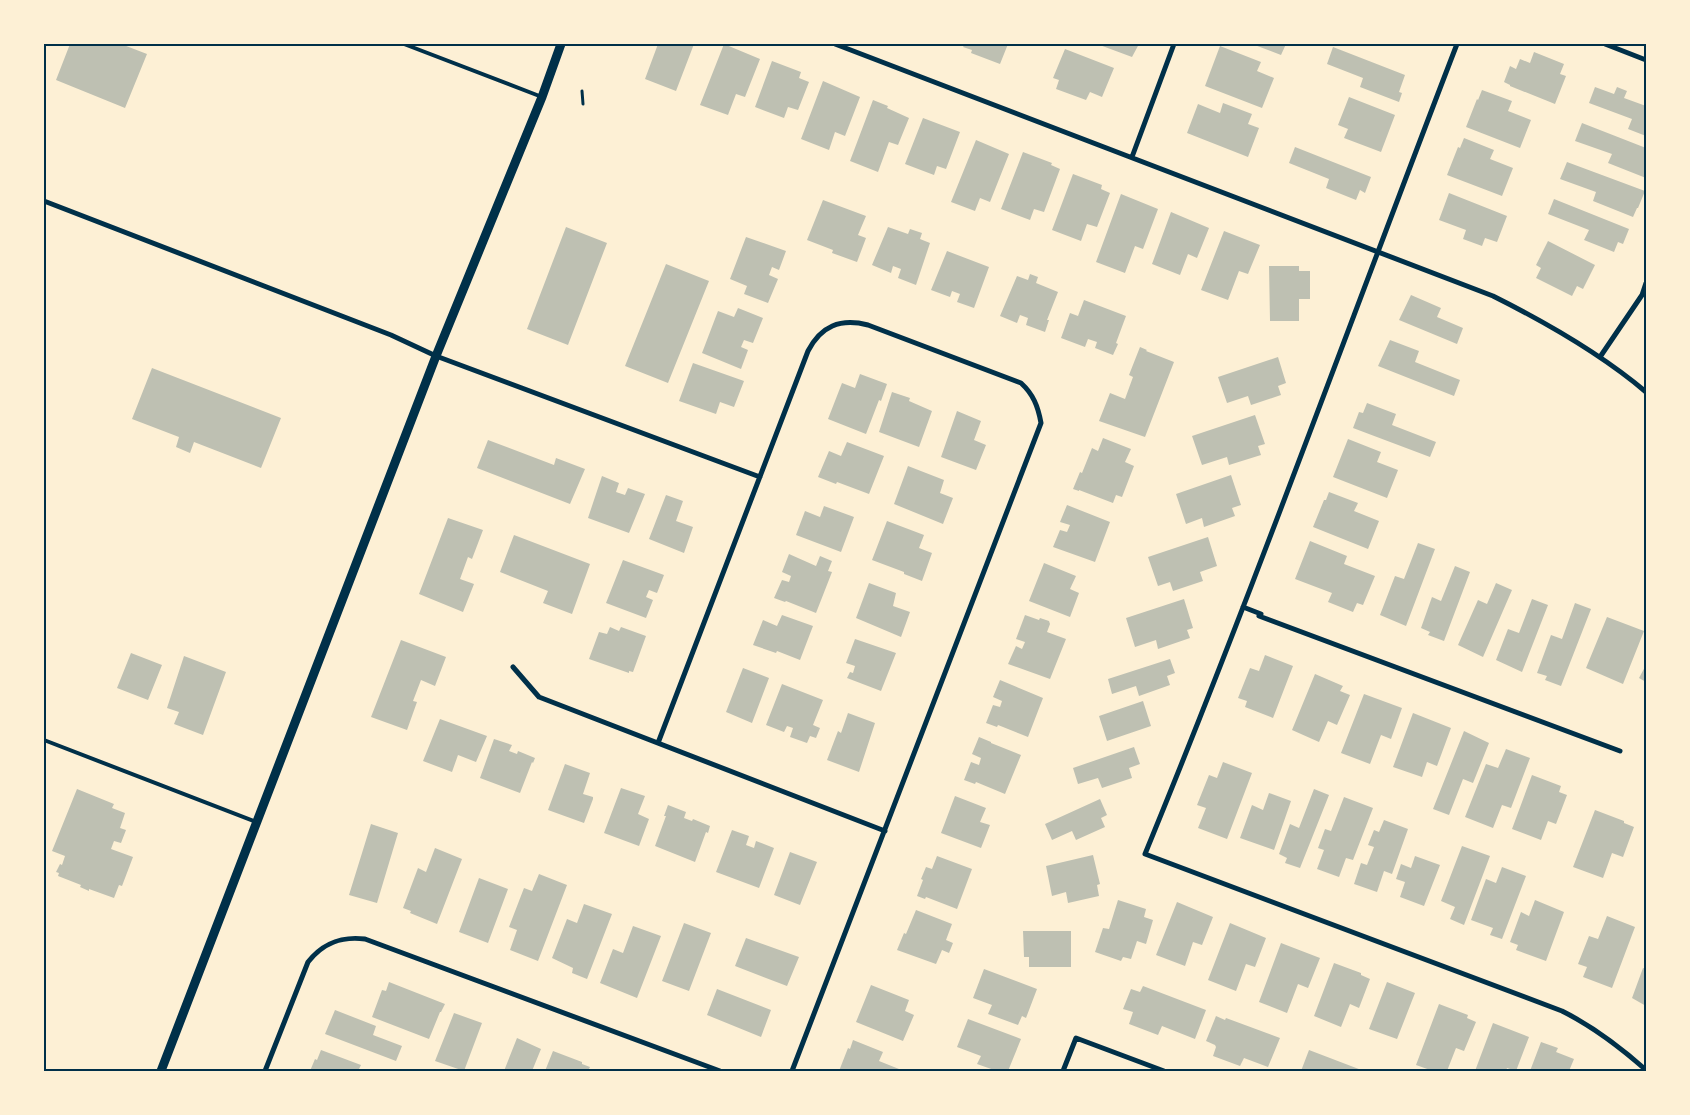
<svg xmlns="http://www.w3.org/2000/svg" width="1690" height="1115" font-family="'Alegreya Sans',sans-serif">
  <rect width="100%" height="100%" fill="#fdf0d5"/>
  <path fill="#bec0b2" d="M70,44H121L147,54L125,108L56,80Z
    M658,44H694L676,91L645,79Z
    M724,44L760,59L745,97L736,94L728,115L700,105Z
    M965,44H1008L1000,64L971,53L972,50L963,47Z
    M1097,44H1139L1132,57Z
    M1252,44H1286L1281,55Z
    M1220,46L1261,62L1257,71L1274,78L1262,108L1205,86Z
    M1333,47L1405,75L1399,92L1402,93L1399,102L1360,87L1363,78L1327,64Z
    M1065,49L1114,68L1102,97L1090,92L1086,100L1056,89L1059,80L1053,78Z
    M1534,52L1564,64L1560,74L1566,76L1555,104L1510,86V85L1504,82L1510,66L1516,69L1520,59L1530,63Z
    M772,61L801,72L799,78L809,82L798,110L788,107L784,118L755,107Z
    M823,81L860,97L845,136L835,132L829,150L801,139Z
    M1595,87L1614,94L1617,87L1627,91L1624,98L1646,106V136L1628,129L1632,119L1589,103Z
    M1482,90L1512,101L1508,111L1531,120L1520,148L1466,127L1477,99L1478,100Z
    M1349,97L1395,115L1381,152L1344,138L1348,129L1338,125Z
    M873,100L888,106L887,108L909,118L898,145L889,142L878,172L850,161Z
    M1223,103L1252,114L1248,124L1259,128L1248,157L1187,133L1198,104L1220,113Z
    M923,118L960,132L946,169L937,166L934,175L905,164Z
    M1582,123L1646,148V178L1608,163L1612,154L1575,141Z
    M1464,138L1494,150L1490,159L1513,168L1502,196L1447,175L1458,147L1460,148Z
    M976,140L1009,154L990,202L980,198L975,211L951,202Z
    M1295,147L1371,177L1365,193L1360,190L1356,200L1326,188L1329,179L1289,163Z
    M1023,152L1052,163L1051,165L1060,169L1044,212L1034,209L1030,220L1001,209Z
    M1567,162L1645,191L1638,208H1637L1633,217L1593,201L1596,192L1560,179Z
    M1073,174L1102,185L1101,189L1110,193L1097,227L1087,224L1081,241L1052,230Z
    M1449,193L1507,216L1497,242L1485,238L1482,246L1463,239L1466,230L1439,220Z
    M1121,194L1158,209L1143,249L1135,246L1125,273L1096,262Z
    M1554,199L1629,229L1623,244L1618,242L1614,252L1584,240L1589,230L1548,214Z
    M823,200L866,216L858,235L866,238L857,262L832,253L833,250L807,240Z
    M1171,212L1209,228L1197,258L1188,254L1180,275L1152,264Z
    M566,227L607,243L568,345L527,329Z
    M888,227L908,234L910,229L922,233L920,239L930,243L916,285L898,278L901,269L893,266L891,273L872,265Z
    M1224,231L1260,245L1248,274L1239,271L1228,300L1201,290Z
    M746,237L786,251L779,270L772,267L769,275L778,279L768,303L744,294L747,286L730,279Z
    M1548,241L1595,265L1583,289L1577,286L1572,296L1536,278L1541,268L1536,265Z
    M947,251L989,267L974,308L957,302L960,294L952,291L950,297L931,290Z
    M666,264L709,281L668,383L625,366Z
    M1269,266H1299V271H1310V299H1299V321H1270Z
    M1030,274L1038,277L1036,283L1058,292L1047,320H1049L1045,332L1026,325L1028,318L1020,315L1017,323L1000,316L1017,276L1028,280Z
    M1411,295L1441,308L1437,317L1463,328L1457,344L1399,320Z
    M1084,300L1126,316L1116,343L1118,344L1113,355L1095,348L1097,342L1088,339L1085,347L1061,338L1070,313L1078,316Z
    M738,308L763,318L753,343L744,340L741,347L748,350L741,369L702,353L718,311L734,317Z
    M1390,340L1419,351L1415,362L1460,380L1454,396L1378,366Z
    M1140,347L1147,350L1146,351L1174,362L1145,437L1099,421L1110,393L1125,399L1133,377L1129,375Z
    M1278,357L1286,383L1278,386L1281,395L1251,405L1248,396L1227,403L1218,377Z
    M693,363L744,381L734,407L720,402L716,414L679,401Z
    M152,368L281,418L261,468L194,442L190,453L176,447L179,437L132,419Z
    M860,374L887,384L881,401L879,400L866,434L828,419L842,383L855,388Z
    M892,392L910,398L909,401L932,411L919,447L879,432Z
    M1367,403L1396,414L1392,425L1436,442L1430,457L1353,428L1359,412L1363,413Z
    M957,411L981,421L974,440L986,445L976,470L941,457Z
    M1255,415L1265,444L1258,446L1261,455L1229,465L1227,457L1202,465L1192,436Z
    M1103,438L1131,449L1125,462L1134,466L1122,497L1116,495L1113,503L1079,490V491L1073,489L1080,472L1082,473L1092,448L1098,451Z
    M1348,439L1381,452L1377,462L1398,470L1387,498L1333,477Z
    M488,440L554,465L556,458L585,469L570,504L477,468Z
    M847,442L884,456L869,494L837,482L836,484L818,477L829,451L841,456Z
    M908,466L944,480L940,493L953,498L943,524L894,504Z
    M1231,475L1241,505L1232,508L1235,516L1204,527L1202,518L1186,524L1176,494Z
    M602,476L619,483L616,492L625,495L628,488L645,494L629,533L588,518Z
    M1329,492L1358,503L1354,511L1379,521L1368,549L1313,527L1324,500H1326Z
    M666,495L683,501L676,521L693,527L684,553L649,539Z
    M1067,505L1110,522L1095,562L1053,547L1060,530L1067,532L1070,525L1060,522Z
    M824,506L854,517L841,552L796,535L805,511L820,517Z
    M448,518L483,530L472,559L468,557L460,579L474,584L463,612L419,594Z
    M887,521L924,535L919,548L932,553L922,581L904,574V572L872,560Z
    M514,535L590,564L572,614L543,603L548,591L500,572Z
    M1208,537L1217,566L1200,572L1203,581L1173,591L1170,582L1158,586L1148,557Z
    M1310,541L1347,556L1344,564L1375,576L1363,605L1357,603L1353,612L1328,602L1332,593L1295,579Z
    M1418,543L1435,549L1406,626L1380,615L1395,576L1404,579Z
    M789,554L816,566L820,556L832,561L828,571L832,572L816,613L786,601L785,602L774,598L782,580L789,582L791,576L782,572Z
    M623,560L664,575L657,593L649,590L646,597L653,600L646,618L606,603Z
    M1044,563L1076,576L1070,589L1079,593L1070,617L1029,601Z
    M1455,566L1470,572L1444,641L1428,635L1430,632L1421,628L1432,597L1441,601Z
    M869,583L896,593L893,606L910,612L901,637L856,618Z
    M1496,583L1512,590L1483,657L1458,645L1478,600L1487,604Z
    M1184,599L1193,628L1187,630L1190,638L1158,649L1156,640L1135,647L1126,618Z
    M1532,599L1548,605L1522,672L1496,660L1508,629L1519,633Z
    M1575,603L1591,609L1561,686L1545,680L1547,676L1537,673L1551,635L1562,639Z
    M782,615L813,626L800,660L777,651L776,653L753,645L763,620L777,626Z
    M1025,615L1039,620L1040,618L1049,621L1050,624L1047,632L1066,639L1050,679L1008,664L1016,646L1022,649L1025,642L1016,639Z
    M1607,617L1644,631L1623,684L1586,668Z
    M610,627L619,631L621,627L646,636L633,672L629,671V673L589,659L599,632L607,634Z
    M855,639L896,653L881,691L847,678L850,672L853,673L855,666L846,663Z
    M401,640L446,657L435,686L421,680L413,701L417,702L407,730L371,717Z
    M131,653L162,665L148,700L117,688Z
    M1265,655L1293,666L1273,718L1245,707L1247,701L1238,698L1250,668L1259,671Z
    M184,656L226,672L203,735L174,724L179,712L167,708Z
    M1170,659L1175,673L1167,676L1170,685L1139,696L1136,686L1112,694L1108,679Z
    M1646,665V682L1639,678Z
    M743,668L769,678L752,723L726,712Z
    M1315,674L1343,686L1340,691L1350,695L1337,725L1328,721L1319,742L1292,730Z
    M1000,680L1043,698L1028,737L998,725L997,727L986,723L993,705L1000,707L1002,701L993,697Z
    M782,684L823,700L813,725L820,728L816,738L810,736L807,743L790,737L793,728L787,726L784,732L766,725Z
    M1364,694L1402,708L1391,739L1381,735L1370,764L1341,753Z
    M1143,701L1151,726L1107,741L1099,716Z
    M848,713L875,723L859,772L827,760L838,731L841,733Z
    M1413,713L1451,728L1437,766L1427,762L1422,777L1393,767Z
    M440,719L487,736L476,762L458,755L452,772L423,761Z
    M1464,731L1489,743L1473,783L1463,779L1449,815L1433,809Z
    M979,737L991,742V743L1021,755L1005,794L976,782L975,784L964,780L971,762L979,765L981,758L972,754Z
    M494,739L512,745L509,751L517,754L518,751L535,758L533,763L532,762L520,793L480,778Z
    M1134,747L1140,764L1129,768L1132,778L1102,788L1098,778L1078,784L1073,768Z
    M1506,749L1530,758L1511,808L1502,805L1493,828L1465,817L1486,764L1498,768Z
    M1223,762L1252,773L1227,839L1198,828L1206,808L1197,805L1209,775L1217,778Z
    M565,764L590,773L583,794L593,797V799L584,823L548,810Z
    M1532,775L1561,786L1559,792L1567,795L1556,824L1548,821L1541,840L1512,829Z
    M621,788L645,796L638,814L649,819L639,846L604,833Z
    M77,789L114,804L112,808L125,813L120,828L126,830L121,843L114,841L111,849L133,857L122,886L119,885L114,898L89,889V891L80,887L81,885L58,876L59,873L56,872L60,864L62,865L65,856L52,851Z
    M1314,789L1329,795L1300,868L1285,863L1287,858L1279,854L1290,824L1299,828Z
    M1269,793L1291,801L1274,850L1240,838L1252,805L1263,810Z
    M955,796L986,808L980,822L990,825L981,848L941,833Z
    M1344,797L1373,808L1353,860L1346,858L1339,877L1317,869L1324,850L1318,848L1325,829L1331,831Z
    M1100,799L1107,815L1101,818L1105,827L1076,840L1072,831L1052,840L1045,824Z
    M668,805L686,812L684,818L692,821L693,819L710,826L708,833L706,832L695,862L655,846L666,816H664Z
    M1595,810L1624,821V823L1634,827L1623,857L1612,853L1603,878L1573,867Z
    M1384,820L1408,829L1392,874L1384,871L1377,892L1354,884L1361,863L1367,865L1374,847L1368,845L1374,830L1379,832Z
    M371,824L398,833L377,903L349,895Z
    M732,830L749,836L746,845L754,848L756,841L774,848L759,888L716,872Z
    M1462,846L1490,856L1464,925L1450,919L1455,907L1441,901Z
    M435,848L462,859L437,924L410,913L411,911L403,908L418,868L426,872Z
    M790,852L817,862L800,905L774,895Z
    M1093,855L1100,884L1097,885L1099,896L1068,903L1066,892L1052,896L1046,866Z
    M937,856L972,869L957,909L926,897L925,899L917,896L923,880L921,879L926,867L932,869Z
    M1415,856L1440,865L1424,906L1400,897L1405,882L1396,879L1401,864L1411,868Z
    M1502,867L1526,876L1502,939L1490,935L1493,928L1471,920L1486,879L1496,883Z
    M539,874L567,885L538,961L510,950L517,930L509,927L524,888L532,891Z
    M479,878L508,889L488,943L459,932Z
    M1118,900L1146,909L1144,917L1153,920L1146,944L1137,941L1131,959L1123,957L1121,961L1095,952L1103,928L1109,929Z
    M1535,900L1564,912L1546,961L1516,950L1518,945L1510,942L1521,912L1529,916Z
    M1177,902L1213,917L1202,945L1193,942L1185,966L1156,955Z
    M584,904L612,914L587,979L572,973L573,968L552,958L567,919L577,923Z
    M916,910L952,924L946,940L953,943L949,953L942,950L936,964L897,950L904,933L906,934Z
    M1607,916L1635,927L1612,988L1583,977L1587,967L1578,964L1589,936L1598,939Z
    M684,923L711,933L689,991L662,981Z
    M1230,923L1266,938L1255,967L1246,964L1236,991L1208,980Z
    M633,926L661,936L637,998L600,983L613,949L623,953Z
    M1023,931H1071V967H1029V957H1024Z
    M746,938L799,957L787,986L735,966Z
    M1281,943L1320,958L1308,988L1298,984L1287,1013L1259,1002Z
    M1334,963L1361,973V975L1370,979L1359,1008L1350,1004L1341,1027L1314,1016Z
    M1643,968L1646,969V1006L1632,998Z
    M984,969L1037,989L1026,1018L1022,1016L1018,1025L988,1014L992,1005L973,998Z
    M389,982L445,1004L441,1012H440L429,1039L372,1017L382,990L386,991Z
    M1387,982L1415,993L1397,1039L1369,1029Z
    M871,985L909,1000L905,1011L914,1015L903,1041L856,1022Z
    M1143,986L1206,1010L1195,1039L1162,1026L1158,1035L1129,1024L1133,1012L1123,1009L1131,989L1140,992Z
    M717,989L771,1010L761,1037L707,1015Z
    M1439,1004L1468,1015L1467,1018L1476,1022L1464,1051L1456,1048L1447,1071H1433L1416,1065Z
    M335,1010L376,1026L373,1035L402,1046L396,1061L325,1034Z
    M454,1013L482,1023L464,1071L435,1061Z
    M1216,1016L1225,1020L1226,1018L1280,1038L1268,1067L1244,1058L1240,1066L1213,1056L1216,1047L1215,1045L1206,1041Z
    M968,1019L1021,1039L1008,1071H997L977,1064L981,1056L957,1047Z
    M1493,1023L1529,1037L1516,1071L1507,1068L1506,1071H1475Z
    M517,1038L541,1049L532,1071H504Z
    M853,1040L883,1052L879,1061L904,1071H839L848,1048L850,1049Z
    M1541,1042L1558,1048L1556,1052L1574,1059L1569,1071H1530Z
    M321,1050L361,1065L358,1071H310L315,1059L317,1060Z
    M1309,1050L1364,1071H1301Z
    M553,1051L582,1062V1064L590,1067L588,1071H545Z"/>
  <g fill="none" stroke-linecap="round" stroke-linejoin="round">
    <path stroke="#003049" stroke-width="3" d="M582,91L583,104"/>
    <path stroke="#003049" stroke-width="4" d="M404,44L542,97
      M44,740L256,822"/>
    <path stroke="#003049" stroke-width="5" d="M835,44L1493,296C1547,323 1600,353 1646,392
      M1457,44C1353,314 1255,586 1145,854L1562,1011C1594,1027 1620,1047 1646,1070
      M1605,44L1646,60
      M1132,157L1174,44
      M44,201L391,335L436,356L760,477
      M1600,357L1642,295L1646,283
      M1243,607L1261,614L1259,616L1620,751
      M513,667L539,697L885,831
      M658,743L808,351C821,326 840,318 868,325L1021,383C1033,394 1038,406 1041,423L792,1071
      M265,1071L308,962C323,943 341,936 365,939L720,1071
      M1063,1071L1076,1038L1164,1071"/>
    <path stroke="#003049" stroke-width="9" d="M161,1071L436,356L542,97L561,44"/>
  </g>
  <rect width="1690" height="1115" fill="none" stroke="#fdf0d5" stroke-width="90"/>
  <rect x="45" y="45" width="1600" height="1025" fill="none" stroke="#003049" stroke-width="2"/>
</svg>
